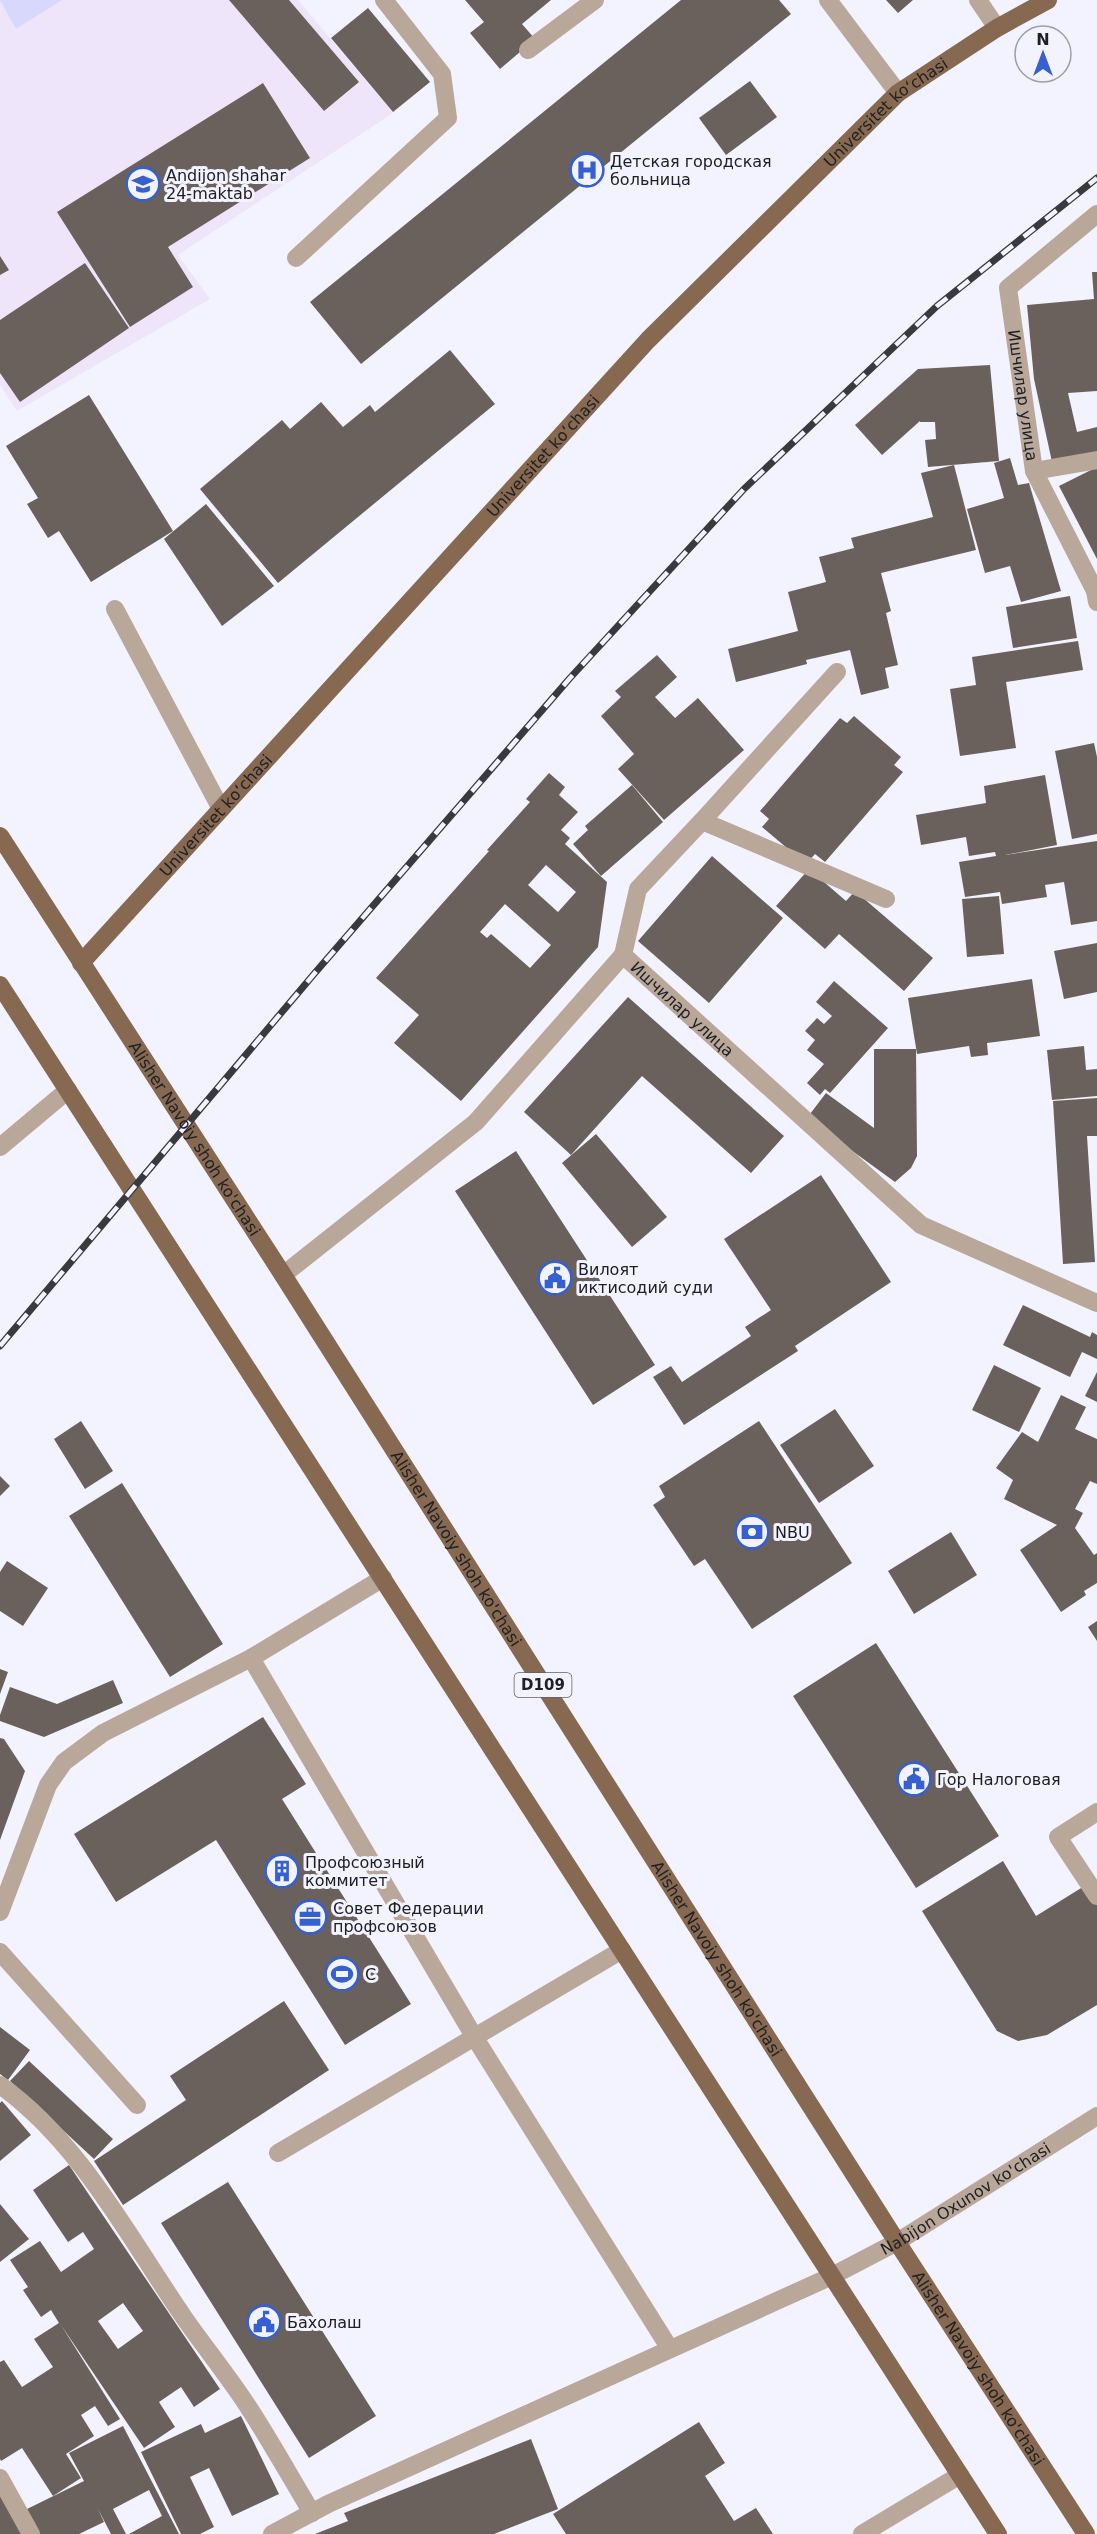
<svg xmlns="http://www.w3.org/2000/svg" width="1097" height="2534" font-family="'DejaVu Sans',sans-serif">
  <rect width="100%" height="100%" fill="#f2f3fe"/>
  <path fill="#efe5fa" d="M0,0H298L393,113L178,255L210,299L17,411L0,385Z"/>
  <path fill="#d7d8fc" d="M0,0H62L16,29Z"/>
  <path fill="#6b615c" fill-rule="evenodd" d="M229,0H289L359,82L324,111Z
    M465,0H551L522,24L535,39L500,69L470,33L484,22Z
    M681,0H779L791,14L361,364L310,302Z
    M886,0H913L898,13Z
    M368,8L430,82L393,112L331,38Z
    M750,81L777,117L726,155L699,118Z
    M263,83L310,158L168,247L193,287L130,327L57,212Z
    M0,256L9,270L0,275Z
    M85,263L129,328L20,402L0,373V320Z
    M1092,272H1097V391L1068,393L1077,432L1097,427V452L1052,462L1034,379L1027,305L1094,299Z
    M450,350L495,404L278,583L200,489L282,420L290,429L321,402L343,427L370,405L375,412Z
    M990,365L999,461L928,467L925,440L936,439L935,422H920V421L882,455L855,425L918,369Z
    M89,395L173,531L91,582L59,531L48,538L27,504L38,498L6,446Z
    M1010,458L1018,485L1029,483L1061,591L1021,602L1010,566L985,573L967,509L1004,498L994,463Z
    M954,465L976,550L881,573L891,611L886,613L898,665L885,668L889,688L861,695L850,650L806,660L807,664L736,682L728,649L798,631L788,592L826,582L819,557L854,548L851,538L933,517L921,473Z
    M1097,467V559L1059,486Z
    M206,504L274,586L222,626L164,539Z
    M1070,596L1077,638L1013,648L1006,607Z
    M1078,641L1083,670L1006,682L1016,748L960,756L950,689L976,685L972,657Z
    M657,655L677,677L655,697L675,718L698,698L744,750L664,820L618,769L634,754L601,716L621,697L615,691Z
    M854,716L901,757L894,765L903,772L825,862L815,854L806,864L762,827L769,819L760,811L840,718L847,723Z
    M1094,743L1097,757V834L1072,839L1055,751Z
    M549,773L565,787L559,795L578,812L561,830L570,838L565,844L607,882L598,947L461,1101L394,1043L419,1015L376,978L489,851L487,850L530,802L526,799ZM546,865L576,892L558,912L528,885ZM505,904L551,945L530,968L491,934L487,938L480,932Z
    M1045,775L1057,845L1005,855L1097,841V921L1071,925L1064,882L1045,885L1047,897L1002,904L1000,892L965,897L959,862L996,856L995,852L969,856L966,837L921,845L916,815L986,803L984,786Z
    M632,785L663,822L601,876L573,844L588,830L585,826Z
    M712,856L783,918L709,1003L638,941Z
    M809,869L846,901L855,891L933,958L904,991L839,934L825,949L776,906Z
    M999,896L1004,954L967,957L962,899Z
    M1097,943V992L1064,999L1054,951Z
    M1032,979L1040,1036L987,1043L988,1055L971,1057L969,1046L917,1054L908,998Z
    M834,981L888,1028L830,1093L825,1089L820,1095L807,1083L824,1064L807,1050L815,1040L805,1031L817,1018L824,1024L832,1016L816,1002Z
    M628,997L784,1136L751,1173L642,1076L571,1155L524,1112Z
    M1084,1046L1086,1070L1097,1069V1096L1052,1100L1047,1050Z
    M874,1049H916L917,1156L911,1168L895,1182L807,1118L826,1093L874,1128Z
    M1097,1098V1136H1087L1095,1262L1063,1264L1053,1101Z
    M596,1134L667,1217L632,1247L562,1163Z
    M516,1151L655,1365L593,1405L455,1191Z
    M821,1175L891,1282L795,1346L798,1351L684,1425L653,1377L671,1366L682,1382L751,1336L745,1327L771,1310L724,1239Z
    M1023,1305L1090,1337L1092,1332L1097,1335V1359L1082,1352L1070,1377L1003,1345Z
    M994,1365L1041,1388L1019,1432L972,1410Z
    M1097,1372V1402L1085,1396Z
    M1061,1395L1086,1407L1075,1429L1097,1439V1484L1090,1481L1075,1509L1083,1513L1075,1528L1094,1555L1097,1553V1583L1084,1591L1086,1595L1061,1612L1020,1550L1057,1525L1004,1499L1013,1480L996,1468L1022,1432L1038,1442Z
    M835,1409L874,1466L819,1503L780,1445Z
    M81,1421L113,1471L85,1489L54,1439Z
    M759,1421L852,1563L752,1629L705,1559L694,1566L653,1505L665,1497L659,1486Z
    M0,1476L10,1486L0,1496Z
    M122,1483L223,1644L170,1677L69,1516Z
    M951,1532L977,1575L914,1614L888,1571Z
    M7,1561L48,1588L23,1626L0,1611V1572Z
    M1097,1621V1641L1088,1627Z
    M876,1643L999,1836L916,1888L793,1696Z
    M0,1669L8,1672L0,1694Z
    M113,1680L123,1703L44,1737L0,1721V1715L10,1687L57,1704Z
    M263,1717L306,1784L282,1799L411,2004L345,2045L216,1840L116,1902L74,1834Z
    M0,1738L4,1739L25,1771L0,1840Z
    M1003,1861L1036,1916L1086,1885L1097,1902V2005L1047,2035L1018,2041L997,2031L922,1911Z
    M284,2001L329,2070L123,2205L94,2161L186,2100L170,2076Z
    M0,2027L30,2050L8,2080L0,2074Z
    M29,2061L113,2139L94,2159L10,2081Z
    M2,2101L31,2135L0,2161V2103Z
    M69,2165L220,2389L194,2407L181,2387L159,2402L175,2427L144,2448L61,2325L120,2419L108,2426L95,2406L81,2415L94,2436L66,2454L81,2478L53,2496L22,2448L1,2461L0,2459V2362L4,2360L22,2387L53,2367L34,2339L59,2323L51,2310L41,2317L23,2290L28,2287L10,2260L40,2241L61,2272L94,2249L83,2232L68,2242L33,2190ZM123,2303L143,2331L118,2349L98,2321Z
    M228,2182L376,2416L309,2458L161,2223Z
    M0,2204L29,2239L0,2262Z
    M241,2416L279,2494L232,2516L209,2468L190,2477L214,2527L200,2534H181L141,2452L201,2424L205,2433Z
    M699,2422L725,2463L705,2476L734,2521L756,2508L773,2534H566L553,2514Z
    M123,2426L179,2534H129L162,2516L149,2490L113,2509L126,2534H111L98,2509L104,2522L79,2534H39L27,2509L84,2481L69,2453Z
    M531,2439L558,2509L494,2534H315L348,2521L344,2513Z
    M0,2492L25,2534H0Z"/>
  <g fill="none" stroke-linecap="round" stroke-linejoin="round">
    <g stroke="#b9a89a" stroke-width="18">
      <path d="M828,0L898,93"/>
      <path d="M978,0L997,28"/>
      <path d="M528,50L595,0"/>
      <path id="s1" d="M1097,214L1008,288L1034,471L1095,591L1097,602"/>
      <path d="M296,258L448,118L442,74L384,0"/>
      <path d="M1034,471L1097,460"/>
      <path d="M115,609L221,809"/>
      <path d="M702,821L837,672"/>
      <path d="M623,955L638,889L702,821L886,899"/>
      <path d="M0,1147L68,1090"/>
      <path id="s2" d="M283,1275L476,1122L623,955L921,1225L1097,1303"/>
      <path d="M251,1658L475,2038L670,2349"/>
      <path d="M1097,1812L1058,1837L1097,1896"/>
      <path d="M0,1912L48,1785L64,1762L103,1733L251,1658L383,1578"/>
      <path d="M0,1952L137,2105"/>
      <path d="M0,2085C81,2143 129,2238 185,2319C206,2349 229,2377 249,2408C271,2442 291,2478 312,2513"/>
      <path d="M278,2153L622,1950"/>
      <path d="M0,2478L31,2534"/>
      <path id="s3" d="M272,2534L328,2504L832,2276L897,2242L1097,2116"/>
      <path d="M862,2534L960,2475"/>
    </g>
    <g stroke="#866950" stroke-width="18">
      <path id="s4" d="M0,836L283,1275L897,2242L1086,2534"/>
      <path id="s5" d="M81,963L648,340L898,93L997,28L1048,0"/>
      <path d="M0,985L998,2534"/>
    </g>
    <g stroke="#39393e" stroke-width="7">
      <path id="rail" d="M0,1346L314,974L570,678L744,489L937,306L1097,178"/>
    </g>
    <use href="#rail" stroke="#f2f3fe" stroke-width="4.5" stroke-dasharray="14" stroke-linecap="butt"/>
  </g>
  <defs>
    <g id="hospital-ring" transform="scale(1.725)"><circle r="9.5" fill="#f2f3fe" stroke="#365fcf" stroke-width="1.5"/><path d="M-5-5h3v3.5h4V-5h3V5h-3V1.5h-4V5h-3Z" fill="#365fcf"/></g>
    <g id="school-ring" transform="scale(1.725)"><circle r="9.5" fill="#f2f3fe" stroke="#365fcf" stroke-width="1.5"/><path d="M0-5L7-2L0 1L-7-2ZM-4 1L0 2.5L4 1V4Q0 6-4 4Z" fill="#365fcf"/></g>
    <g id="civic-ring" transform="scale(1.725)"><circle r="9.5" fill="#f2f3fe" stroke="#365fcf" stroke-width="1.5"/><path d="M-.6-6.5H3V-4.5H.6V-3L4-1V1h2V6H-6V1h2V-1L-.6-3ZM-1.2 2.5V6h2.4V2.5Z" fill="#365fcf"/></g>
    <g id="bank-ring" transform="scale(1.725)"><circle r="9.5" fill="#f2f3fe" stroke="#365fcf" stroke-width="1.5"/><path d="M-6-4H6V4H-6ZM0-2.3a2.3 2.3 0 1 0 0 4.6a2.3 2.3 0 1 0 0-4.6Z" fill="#365fcf"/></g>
    <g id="building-ring" transform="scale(1.725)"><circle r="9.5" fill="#f2f3fe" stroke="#365fcf" stroke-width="1.5"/><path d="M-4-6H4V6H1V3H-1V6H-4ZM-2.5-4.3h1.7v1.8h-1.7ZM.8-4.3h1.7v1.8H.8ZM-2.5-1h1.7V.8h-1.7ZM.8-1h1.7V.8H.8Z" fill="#365fcf"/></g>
    <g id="office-ring" transform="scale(1.725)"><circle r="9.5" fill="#f2f3fe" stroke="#365fcf" stroke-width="1.5"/><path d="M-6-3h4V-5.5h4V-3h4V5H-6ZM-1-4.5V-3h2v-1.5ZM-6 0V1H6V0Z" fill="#365fcf"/></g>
    <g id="stadium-ring" transform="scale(1.725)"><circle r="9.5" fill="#f2f3fe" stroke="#365fcf" stroke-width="1.5"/><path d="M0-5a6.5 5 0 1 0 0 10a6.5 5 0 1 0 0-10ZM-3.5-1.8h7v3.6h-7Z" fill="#365fcf"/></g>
  </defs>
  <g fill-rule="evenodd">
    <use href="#hospital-ring" x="587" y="170"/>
    <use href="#school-ring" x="143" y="184"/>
    <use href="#civic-ring" x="555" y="1278"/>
    <use href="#bank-ring" x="752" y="1532"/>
    <use href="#civic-ring" x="914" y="1779"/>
    <use href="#building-ring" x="282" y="1871"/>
    <use href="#office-ring" x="310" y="1917"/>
    <use href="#stadium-ring" x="342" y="1974"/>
    <use href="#civic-ring" x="264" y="2322"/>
  </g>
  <g text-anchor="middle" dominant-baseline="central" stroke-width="6" stroke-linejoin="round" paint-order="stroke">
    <rect fill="#f2f3fe" stroke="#5f5f65" stroke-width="1.5" x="514.5" y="1673" width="57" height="24" rx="4.5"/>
    <g font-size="15" font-weight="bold" fill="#202024">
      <text x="543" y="1685">D109</text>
    </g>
    <g font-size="16" fill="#202024" stroke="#f2f3fe">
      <text stroke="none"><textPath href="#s5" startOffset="1172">Universitet kо‘chasi</textPath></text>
      <text stroke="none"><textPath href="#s1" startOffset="224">Ишчилар улица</textPath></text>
      <text stroke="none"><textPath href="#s5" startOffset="686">Universitet kо‘chasi</textPath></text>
      <text stroke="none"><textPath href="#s5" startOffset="200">Universitet kо‘chasi</textPath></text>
      <text stroke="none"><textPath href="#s2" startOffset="549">Ишчилар улица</textPath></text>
      <text stroke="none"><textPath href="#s4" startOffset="360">Alisher Navoiy shoh ko'chasi</textPath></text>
      <text stroke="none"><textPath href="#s4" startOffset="846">Alisher Navoiy shoh ko'chasi</textPath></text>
      <text stroke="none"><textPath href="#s4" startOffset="1332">Alisher Navoiy shoh ko'chasi</textPath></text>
      <text stroke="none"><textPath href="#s3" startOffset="771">Nabijon Oxunov ko'chasi</textPath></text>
      <text stroke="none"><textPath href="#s4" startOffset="1818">Alisher Navoiy shoh ko'chasi</textPath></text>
    </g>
    <g font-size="16" fill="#202024" stroke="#f2f3fe" text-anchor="start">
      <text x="610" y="161">Детская городская<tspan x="610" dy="18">больница</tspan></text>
      <text x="166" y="175">Andijon shahar<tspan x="166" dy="18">24-maktab</tspan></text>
      <text x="578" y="1269">Вилоят<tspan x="578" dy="18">иктисодий суди</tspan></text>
      <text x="775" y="1532">NBU</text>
      <text x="937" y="1779">Гор Налоговая</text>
      <text x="305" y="1862">Профсоюзный<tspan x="305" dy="18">коммитет</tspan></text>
      <text x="333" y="1908">Совет Федерации<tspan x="333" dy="18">профсоюзов</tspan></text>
      <text x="365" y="1974">С</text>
      <text x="287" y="2322">Бахолаш</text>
    </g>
  </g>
  <g transform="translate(1043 54)"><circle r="28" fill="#f2f3fe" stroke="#9e9fa7" stroke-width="1.5"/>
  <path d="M0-4.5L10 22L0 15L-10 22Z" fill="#365fcf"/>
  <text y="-9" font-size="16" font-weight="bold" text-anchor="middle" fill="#202024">N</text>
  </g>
</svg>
